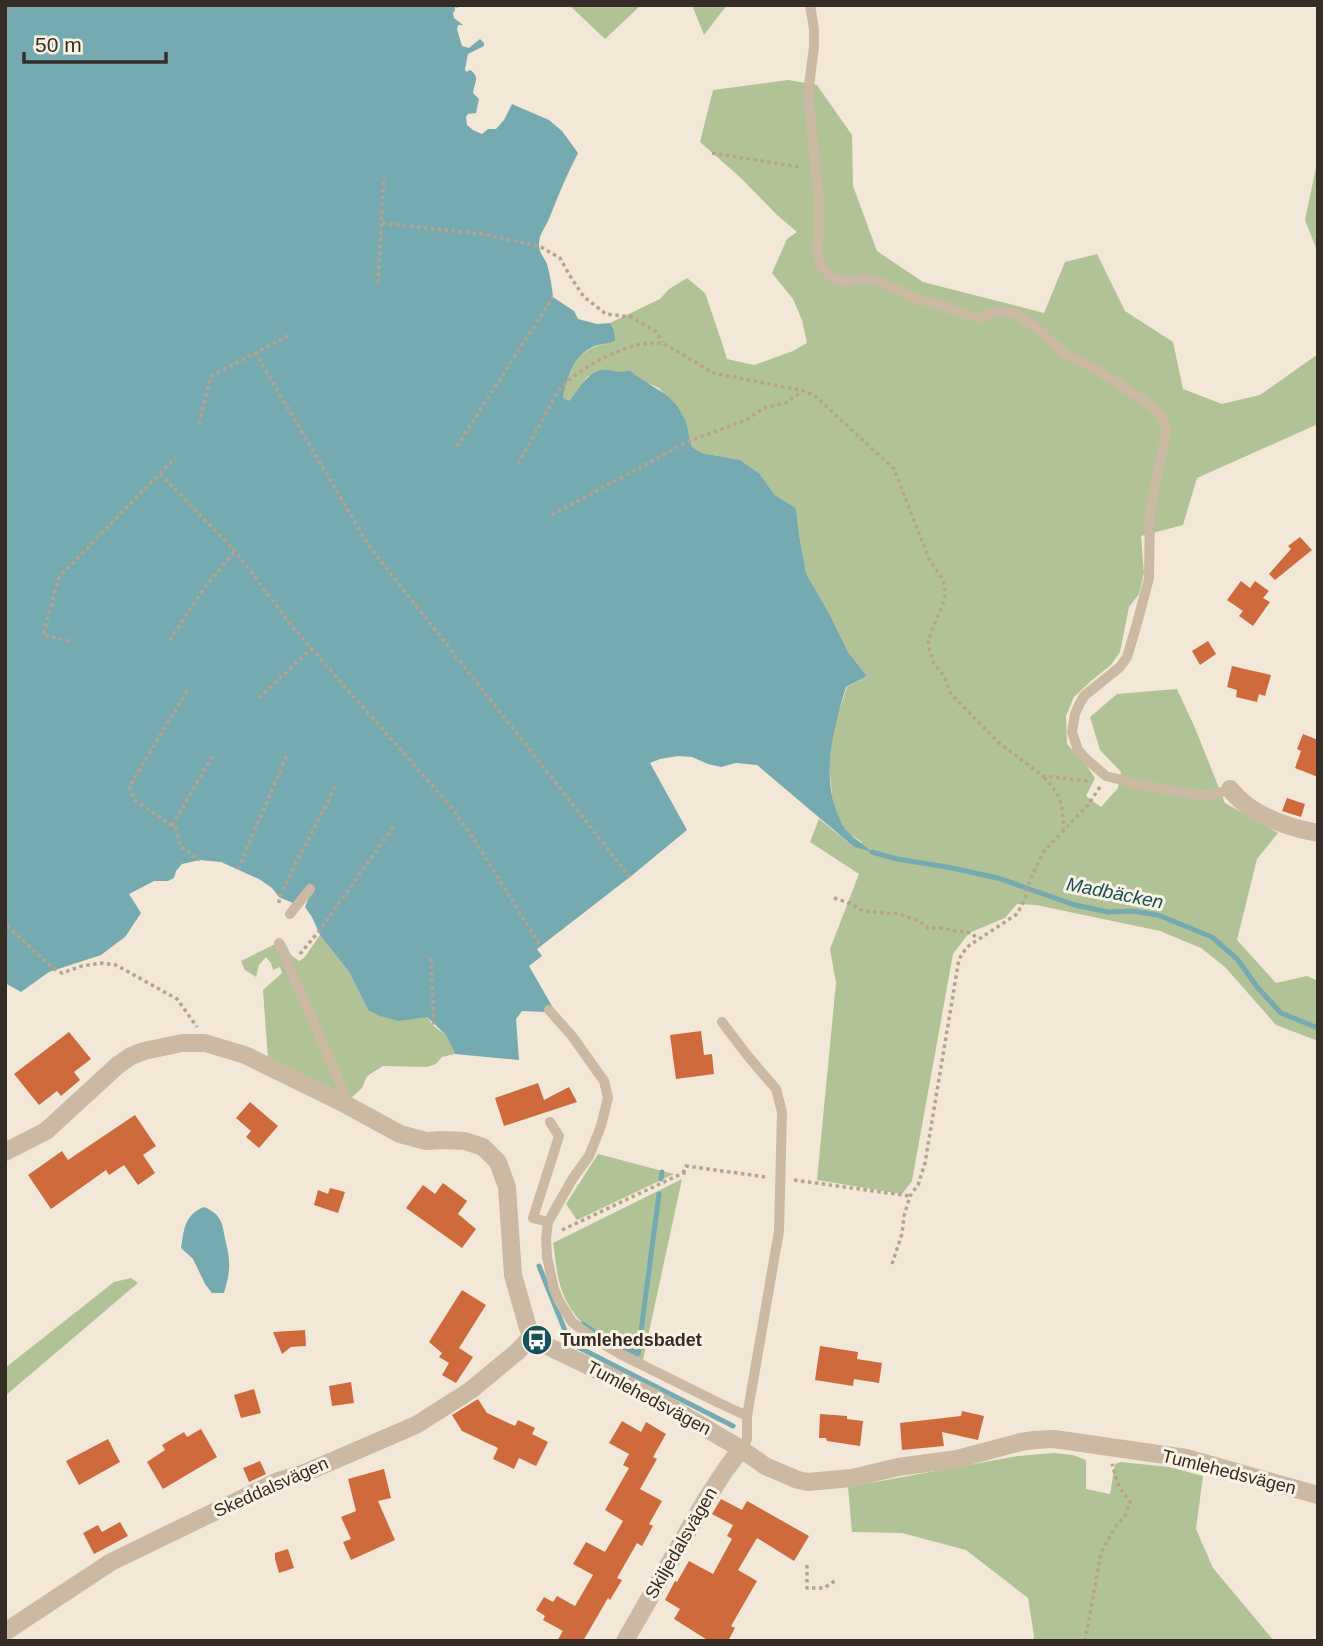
<svg xmlns="http://www.w3.org/2000/svg" width="1323" height="1646" font-family="Arial,sans-serif">
  <rect width="100%" height="100%" fill="#f3e8d8"/>
  <path fill="#b1c297" d="M569,5H641L605,39Z
    M692,5H727L704,35Z
    M788,80L817,85L852,135L853,186L877,251L923,282L1044,313L1065,262L1097,254L1125,311L1173,342L1183,389L1222,404L1260,395L1318,354V424L1197,478L1183,525L1141,536L1144,573L1139,594L1129,607L1120,652L1111,665L1092,680L1074,697L1066,716L1067,744L1084,762L1095,778L1086,796L1101,807L1118,788L1121,772L1100,750L1090,717L1117,694L1177,689L1195,728L1225,803L1278,833L1257,859L1237,940L1276,983L1307,976L1318,981V1041L1276,1025L1225,967L1201,948L1160,931L1036,905L1017,904L1005,918L969,933L953,954L912,1181L902,1194L817,1180L836,983L830,949L859,874L810,842L819,819L854,847L862,842L845,831L833,805L829,766L834,726L847,687L867,676L848,652L830,615L806,573L799,534L796,508L775,495L759,473L740,460L702,453L691,447L687,425L681,414L659,388L641,380L630,370L621,373L588,376L569,402L563,398C568,374 577,347 606,344L614,330L610,323L660,299L669,289L687,278L705,293L722,343L727,359L754,365L793,351L807,343L802,320L793,299L772,273L787,239L797,232L777,215L741,178L700,142L713,90Z
    M1318,158V253L1305,220Z
    M320,935L349,972L368,1010L427,1017L434,1026L446,1035L455,1054L442,1057L436,1064L427,1067L383,1066L367,1076L362,1088L351,1098L268,1059L263,990L282,973L280,967L273,970L271,963L266,957L259,965L256,977L245,970L241,961L273,945L284,941L291,955L299,961L304,958Z
    M598,1154L674,1174L577,1220L566,1204Z
    M682,1179L643,1360C605,1345 569,1323 559,1281C556,1268 555,1255 553,1243Z
    M131,1278L138,1283L5,1396V1368L114,1282Z
    M1054,1453L1073,1455L1086,1460V1489L1110,1494L1115,1464L1121,1462L1169,1467L1203,1476L1196,1529L1213,1568L1274,1641H1033L1034,1636L1028,1598L966,1550L902,1533L852,1532L848,1487L1018,1456Z"/>
  <path fill="#75aab1" d="M5,5H457L458,8L455,7V10L453,13L454,18L463,25H458L457,29L462,46L469,48L480,39L484,43V46L468,54L465,69L466,72L470,70C481,77 474,83 473,93L479,99L476,113L468,114L466,117L467,125L473,130L482,134L488,129H496L504,120L512,104L549,120L562,131L578,153C567,174 558,196 549,219C545,228 539,234 539,244C539,253 544,257 547,264C550,275 552,286 553,297L574,311L578,319L597,324L610,323L614,330L615,341C609,343 604,344 598,345C575,351 567,378 563,398L569,401C578,391 587,372 602,370C612,368 616,375 630,370C653,391 674,390 687,425C689,432 689,440 692,447L702,453L740,460L759,473L775,495L796,508L799,534L806,573L830,615L848,652L867,676L846,687C834,727 820,777 839,817C841,821 843,828 847,831C854,839 864,844 872,852L854,847L757,765L736,763L721,767L708,764L692,757L678,756L660,759L650,763L687,830L630,877L537,949L542,956L529,966L552,1006L546,1012L522,1011L516,1019L519,1060L455,1054L446,1035L427,1017L399,1021L380,1016L368,1010L349,972L320,935L312,917L305,907L309,897L293,903L279,897L272,888L259,879L221,862L200,860L182,864L176,871L174,878L168,881H154L129,894L141,913L125,937L101,955L49,972L21,992L5,983Z
    M204,1207C223,1215 222,1224 226,1243C231,1263 230,1273 224,1293H212L205,1284L193,1259L181,1248C184,1230 184,1215 204,1207Z"/>
  <g fill="none" stroke-linecap="round" stroke-linejoin="round">
    <path stroke="#75aab1" stroke-width="5" d="M872,852L897,859L947,867L998,878L1075,905L1108,912L1132,911L1158,915L1212,937L1237,959L1258,988L1281,1013L1318,1028
      M661,1179L662,1172
      M539,1266L570,1343L733,1426
      M583,1324L598,1334L638,1354L659,1194"/>
  </g>
  <path fill="#ce6a3b" d="M1300,537L1312,550L1275,580L1269,574L1291,549L1288,546Z
    M1241,581L1250,588L1255,581L1269,591L1263,598L1270,602L1253,626L1239,616L1243,611L1227,600Z
    M1208,641L1216,654L1200,665L1192,651Z
    M1232,666L1271,675L1265,696L1259,694L1257,702L1236,697L1237,690L1227,687Z
    M1303,734L1318,740V777L1295,768L1301,751L1297,749Z
    M1287,798L1305,804L1301,817L1282,811Z
    M701,1031L704,1055L712,1054L714,1074L676,1079L670,1035Z
    M69,1032L91,1059L74,1072L80,1080L61,1096L57,1091L39,1105L14,1074Z
    M538,1083L544,1100L569,1087L577,1102L504,1126L495,1098Z
    M250,1102L278,1126L259,1148L246,1137L251,1131L236,1118Z
    M135,1115L156,1146L143,1155L155,1173L138,1185L124,1165L109,1175L106,1170L51,1209L28,1175L62,1151L68,1160Z
    M443,1183L467,1201L458,1214L476,1229L462,1248L406,1208L423,1185L435,1194Z
    M330,1188L345,1192L338,1213L314,1205L318,1190L328,1194Z
    M462,1290L486,1305L459,1348L473,1357L456,1383L442,1375L449,1363L439,1357L442,1353L429,1342Z
    M305,1330L306,1346L291,1347L282,1354L273,1332Z
    M820,1346L858,1352L857,1359L882,1363L879,1383L854,1379L853,1386L815,1380Z
    M351,1382L354,1403L332,1406L329,1386Z
    M254,1389L261,1413L241,1418L234,1395Z
    M478,1399L487,1413L515,1426L518,1420L535,1428L532,1434L548,1442L536,1466L519,1458L514,1469L493,1459L498,1448L462,1431L452,1415Z
    M962,1411L984,1416L978,1440L942,1432L944,1446L902,1450L900,1423L961,1416Z
    M820,1414L847,1416V1419L863,1421L860,1446L827,1441L826,1438H819Z
    M622,1421L641,1432L646,1422L666,1434L653,1457L657,1459L640,1489L662,1501L649,1524L653,1526L642,1546L637,1543L617,1578L622,1580L610,1600L608,1598L583,1641H557L563,1631L543,1620L545,1616L536,1610L544,1597L553,1602L557,1596L575,1606L593,1575L573,1564L586,1542L605,1552L623,1521L605,1510L629,1468L623,1465L629,1454L609,1443Z
    M201,1429L217,1457L163,1489L147,1462L165,1450L162,1445L184,1432L187,1437Z
    M108,1439L120,1462L79,1485L66,1461Z
    M260,1461L266,1474L249,1482L243,1468Z
    M384,1469L391,1498L378,1501L395,1540L351,1560L343,1542L351,1539L341,1517L356,1511L348,1479Z
    M721,1499L742,1510L747,1501L809,1536L794,1561L757,1538L738,1570L757,1581L731,1626L735,1628L728,1641H709L674,1619L680,1609L665,1600L675,1581L677,1582L689,1561L713,1574L732,1539L727,1536L733,1525L712,1514Z
    M120,1522L128,1536L94,1554L83,1533L98,1525L102,1532Z
    M288,1549L294,1568L279,1573L275,1559V1553Z"/>
  <g fill="none" stroke-linecap="round" stroke-linejoin="round">
    <path stroke="#b7a38d" stroke-width="3.5" stroke-dasharray="3.5 3.5" stroke-linecap="butt" d="M712,153L800,167
      M382,223L482,234L539,246L560,258L570,276L584,297L606,314L631,317L655,331L663,342
      M378,283L384,177
      M255,352L369,546L630,877
      M199,424L211,376L290,335
      M457,446L553,297
      M518,464C528,446 538,429 547,411C552,403 555,394 561,388C581,366 635,337 664,344L714,373L804,391L815,396L894,469L929,559L943,580L945,589V599L930,635L928,645L934,664L944,676L951,694L999,743L1043,776L1088,781
      M160,474L235,551L295,630L452,808L472,836L541,947
      M552,515L689,441L746,420L764,408L785,403L803,391
      M170,640L204,588L235,551
      M69,641L43,635L59,577L175,458
      M187,691L129,787L135,800L176,829L180,846L200,860
      M259,698L312,648
      M1044,777C1062,797 1062,803 1064,829
      M172,826L213,755
      M238,869L288,753
      M834,898L852,904L863,911L899,914L919,921L928,928H941L955,931L972,933L977,939
      M279,903V897L337,783
      M7,926L53,968L62,973L82,966L102,963L116,965L177,999L197,1027
      M300,954L319,931L394,826
      M431,958L434,1026
      M683,1173L686,1166L766,1177
      M794,1180L910,1196
      M562,1230L683,1173H687
      M892,1264L902,1234L904,1216L910,1196L918,1185L925,1163L959,959L967,947L1017,914L1025,899L1030,880L1044,851L1088,805L1100,787
      M807,1565V1588H824L836,1580
      M1085,1641L1101,1553L1115,1527L1125,1516L1130,1502L1119,1487L1112,1464"/>
    <path stroke="#cbb9a3" stroke-width="10" d="M810,5L814,29V47L808,93L819,202V228L817,250L820,264L830,276L844,282L859,279L878,281L917,299L938,304L964,314L980,318L995,312L1015,313L1034,326L1065,354L1099,371L1151,405L1160,414L1163,420L1166,429L1164,444L1150,510L1149,578L1136,627L1127,657L1120,667L1084,696L1079,705L1075,714L1072,732L1078,750L1086,759L1106,776L1145,786L1200,795L1216,794L1230,789
      M290,914L310,889
      M279,943L346,1097L345,1104
      M549,1010L572,1036L604,1081L608,1098L601,1126L589,1156L573,1178L548,1222L546,1238L547,1257L554,1289L559,1301L572,1322L596,1340L620,1354L717,1402L747,1416
      M722,1022L747,1055L776,1089L782,1112L779,1231L747,1416V1439L741,1449
      M548,1222L533,1218L559,1136L550,1122"/>
    <path stroke="#cbb9a3" stroke-width="18" d="M1230,789C1250,815 1287,827 1318,833
      M5,1152L46,1131L118,1065L131,1056L144,1051L182,1043H205L245,1055L345,1104L400,1134L426,1141L443,1140L465,1141L483,1147L498,1162L507,1187L513,1275L528,1328L532,1336L545,1345L653,1397L741,1449L765,1466L798,1480L808,1482L852,1478L898,1467L957,1459L1021,1442L1034,1440L1054,1439L1186,1458L1318,1495
      M5,1632L111,1562L278,1481L307,1472L416,1425L471,1390L518,1351L532,1336
      M625,1641L705,1501L726,1469L741,1449"/>
  </g>
  <defs>
    <g id="bus-disc" transform="scale(1.575)"><circle r="9.5" fill="#19515a" stroke="#faf2e4"/><path d="M-5-6H5V4H4V6H2V4H-2V6H-4V4H-5ZM-3.5-4V0h7V-4ZM-3.5 1.2v1.5H-2V1.2ZM2 1.2v1.5H3.5V1.2Z" fill="#fff"/></g>
  </defs>
  <g fill-rule="evenodd">
    <use href="#bus-disc" x="537" y="1340"/>
  </g>
  <g text-anchor="middle" dominant-baseline="central" stroke-width="6" stroke-linejoin="round" paint-order="stroke">
    <g font-size="18" font-weight="bold" fill="#362c26" stroke="#faf2e4" text-anchor="start">
      <text x="560" y="1340">Tumlehedsbadet</text>
    </g>
    <g font-size="18" fill="#362c26" stroke="#faf2e4">
      <text transform="translate(649 1398) rotate(28)">Tumlehedsvägen</text>
      <text transform="translate(1229 1472) rotate(14)">Tumlehedsvägen</text>
      <text transform="translate(271 1487) rotate(-24)">Skeddalsvägen</text>
      <text transform="translate(681 1543) rotate(-60)">Skiljedalsvägen</text>
    </g>
    <g font-size="19" font-style="italic" fill="#19515a" stroke="#faf2e4">
      <text transform="translate(1115 893) rotate(11)">Madbäcken</text>
    </g>
  </g>
  <rect width="1323" height="1646" fill="none" stroke="#362c26" stroke-width="14"/>
  <path d="M24 52v10h142v-10" fill="none" stroke="#362c26" stroke-width="3.5"/>
  <text x="35" y="52" font-size="21" fill="#362c26" stroke="#faf2e4" stroke-width="5" paint-order="stroke">50 m</text>
</svg>
